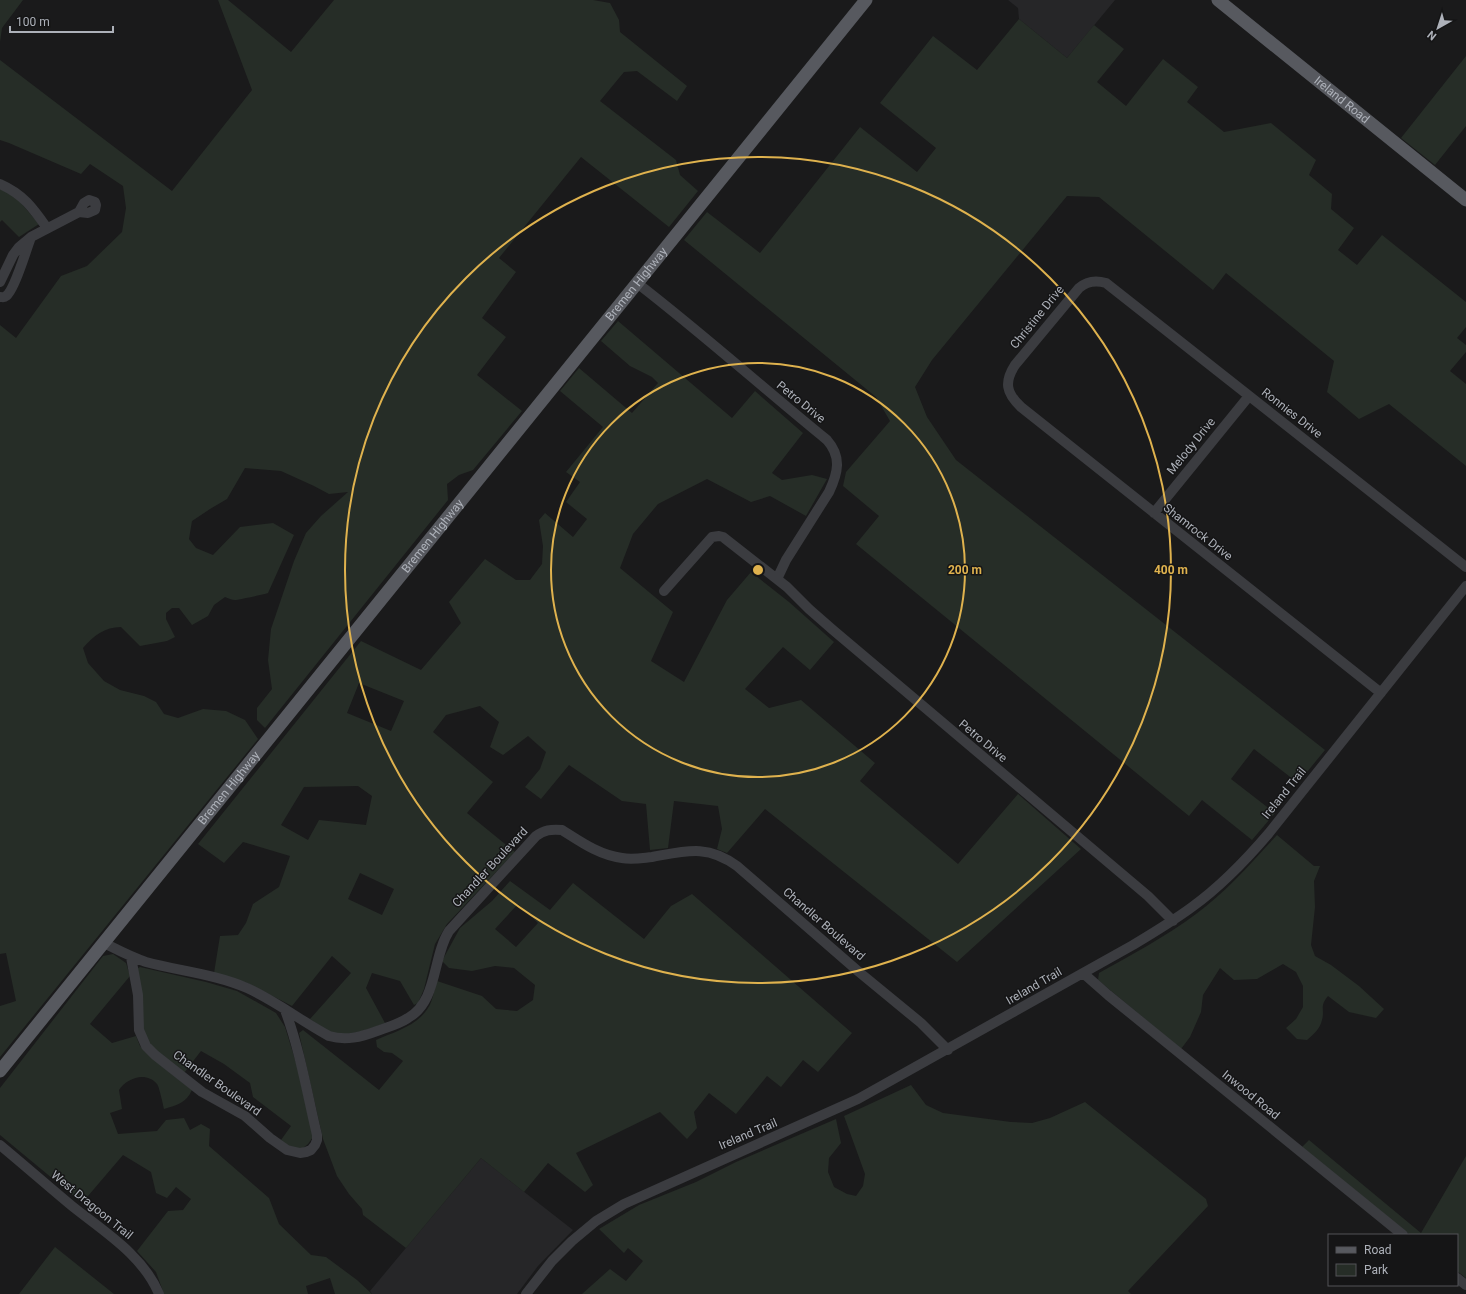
<svg xmlns="http://www.w3.org/2000/svg" width="1466" height="1294" font-family="Roboto,sans-serif">
  <rect width="100%" height="100%" fill="#1a1a1b"/>
  <path fill="#262628" d="M1008,0H1115L1067,58L1019,19L1018,8Z
    M481,1158L573,1230L538,1266L517,1294H372L370,1291Z"/>
  <path fill="#262d27" fill-rule="evenodd" d="M0,0H23L2,28L0,42Z
    M218,0H228L291,52L334,0H593L610,3L619,20L620,32L687,86L677,101L637,71L624,72L600,101L676,160L680,175L698,191L669,227L581,157L499,258L516,272L482,318L506,337L477,375L522,411L473,470L459,475L447,484L448,500L265,728L257,720V708L272,689L268,660L271,629L294,561L306,533L321,516L348,492L329,494L314,486L281,471L245,468L227,499L210,509L192,521L189,539L196,548L213,555L240,527L273,523L294,535L268,593C266,594 238,600 235,600C232,600 228,598 225,597L214,605L208,616L192,625L179,608H172L166,613V619L175,637L167,641L140,646L121,627C105,627 93,636 83,648L88,663L104,681L120,690L144,696L156,702L164,714L178,718L203,709L226,711L245,720L258,739L0,1057V1006L16,1001L6,953L0,954V325L16,338L61,276L87,266L122,232L126,208L123,186L90,164L81,174L9,143L0,140V60L172,191L252,90Z
    M1019,19L1067,58L1094,25L1124,49L1097,82L1126,106L1163,59L1198,87L1187,102L1224,132L1271,123L1316,160L1309,175L1332,194L1331,209L1354,228L1338,250L1357,265L1382,235L1466,302V327L1457,338L1466,345V352L1450,371L1466,384V466L1389,404L1359,419L1327,392L1334,361L1226,273L1213,290L1099,197L1067,196L932,360L915,387L927,417L956,460L1325,750L1298,783L1254,749L1231,779L1275,813L1252,840L1202,800L1189,816L856,544L879,516L843,486L846,472L890,421L876,397L684,240L707,212L760,253L860,127L917,172L936,148L880,103L933,36L977,70Z
    M1466,56V126L1435,165L1401,138Z
    M0,189L14,195L39,224L19,237L2,220L0,222Z
    M618,321L732,418L755,391L803,433L772,473L782,480L812,475L827,479L806,516L770,496L751,502L707,479L658,504L633,534L620,568L673,612L651,661L684,682L727,600L751,572L789,602L834,642L810,670L783,647L745,689L769,708L801,700L875,763L860,781L958,864L1018,794L1081,849L957,962L765,809L727,853L717,849L722,829L718,806L674,801L668,848L650,850L646,804L622,801L569,765L541,799L525,787L540,769L546,752L528,736L503,755L490,747L499,722L480,706L446,715L433,732L493,782L467,813L515,852L447,924L435,944L424,989L418,1003L414,1005L400,981L372,973L366,988L385,1023C372,1028 348,1037 335,1034C328,1032 316,1023 310,1019L351,973L332,956L292,1006L247,983L214,973L220,936L238,935L246,923L253,904L279,887L290,856L243,842L224,863L198,844L361,641L421,670L461,623L449,602L485,559L516,580H530L542,564L543,546L539,520L545,513L573,537L587,519L566,502L580,482L566,472L603,427L560,391L579,368L632,413L658,383L652,377L630,366L601,341ZM359,683L404,701L391,731L347,713ZM358,786L372,796L366,825L319,820L308,840L281,825L304,787ZM360,873L394,889L382,915L348,899Z
    M1277,835L1314,866H1320L1314,881L1315,907L1311,945L1315,956L1331,965L1359,986L1384,1009L1376,1018L1349,1012L1328,996C1319,1007 1325,1009 1322,1020C1320,1029 1313,1035 1307,1040L1297,1039L1286,1028L1296,1019L1303,1007V986L1296,972L1283,964L1257,979L1234,980L1220,968L1203,995L1201,1012L1190,1037L1181,1049L1098,980L1099,973C1131,955 1165,937 1196,914C1226,892 1251,863 1277,835Z
    M510,881L550,910L573,883L644,939L671,906L692,894L852,1033L818,1072L803,1060L781,1087L767,1076L736,1114L709,1093L694,1112L697,1128L687,1139L660,1112L576,1153L593,1185L585,1192L548,1163L524,1192L481,1158L406,1248L363,1215L362,1209L349,1194L337,1176L323,1139L299,1033L303,1030L379,1090L403,1061L392,1053L384,1052L377,1047L376,1040C394,1032 417,1026 428,1008C433,1001 434,989 437,981L482,996L496,1009L517,1011L533,1000L535,985L514,968L495,966L472,971L449,968L442,961L460,928L492,901ZM518,904L538,923L516,947L495,929Z
    M113,954L126,963L130,976L90,1024L112,1043L136,1036L140,1046L153,1059L192,1090C186,1103 177,1105 164,1109C163,1104 159,1086 157,1084C146,1071 127,1078 119,1090L122,1109L110,1113L118,1134L157,1131L166,1120L184,1118L190,1130L201,1124L210,1129L209,1146L269,1198L279,1224L311,1255L326,1257L357,1280L372,1294H335L330,1278L306,1286L308,1294H164L156,1272L137,1251L168,1211L183,1210L191,1199L176,1187L167,1198L156,1193L151,1172L123,1155L82,1203L0,1135V1088L103,956Z
    M140,967L206,982L237,991L276,1013L285,1027L297,1066L313,1137L308,1144L302,1149L291,1148L281,1140L291,1126L253,1097L250,1083L224,1064L201,1051L184,1073L151,1047L143,1035L136,969Z
    M911,1085L926,1105L943,1113L1011,1122L1032,1123L1050,1118L1085,1102L1206,1199L1208,1206L1128,1291L1131,1294H582L610,1269L626,1281L643,1261L628,1248L624,1253L599,1229L639,1205L696,1182L736,1162L836,1119L841,1143L829,1158L828,1172L834,1187L847,1194L856,1196L863,1186L865,1174L844,1116Z
    M1309,1140L1421,1233L1466,1156V1278L1457,1271V1235H1410L1302,1147Z
    M55,1247L114,1294H19Z"/>
  <g fill="none" stroke-linecap="round" stroke-linejoin="round">
    <path stroke="#3b3c40" stroke-width="10" d="M0,184C23,194 33,208 47,228
      M89,200L95,202L96,205L95,210L88,213L79,212L84,203Z
      M31,237L79,212
      M0,282L13,255L19,247L31,237C27,248 14,291 6,296C4,298 3,297 0,297
      M637,283C702,333 763,388 827,440C842,457 838,473 829,492L786,560L777,579
      M1154,513L1249,396
      M664,591L712,537L719,536L723,537L787,587L809,609L833,630L1148,896L1173,921
      M1381,693L1021,407C1006,393 1004,382 1015,365L1079,288C1087,281 1096,280 1106,283L1466,567
      M104,943C118,950 131,957 146,962C179,971 215,974 247,988C276,1001 301,1021 329,1036C346,1041 361,1037 377,1031C388,1027 399,1024 408,1018C438,1001 432,958 449,931L536,836C544,830 551,829 562,830C581,842 599,855 622,858C632,860 642,858 652,857C686,851 707,844 737,866L859,972L921,1023L948,1050
      M131,957L138,995L139,1030L146,1046L155,1055L202,1092L245,1116L270,1138L287,1150L300,1153L306,1152L311,1150L315,1145L317,1140V1135C307,1093 300,1050 285,1010
      M1083,973L1108,995L1403,1235
      M0,1145C24,1165 48,1186 72,1206C103,1231 143,1255 159,1294
      M1457,1278L1466,1285
      M526,1294L552,1261L572,1241L596,1221L624,1204L858,1099L1133,945C1153,933 1173,921 1192,907C1221,886 1246,860 1269,833L1466,586"/>
    <g stroke="#57595f" stroke-width="13">
      <path id="s1" d="M1218,0L1466,200"/>
      <path id="s2" d="M0,1071L866,0"/>
    </g>
  </g>
  <g fill="none" stroke="#dfb24e" stroke-width="2">
    <circle cx="758" cy="570" r="207"/>
    <circle cx="758" cy="570" r="413"/>
  </g>
  <g text-anchor="middle" dominant-baseline="central" stroke-width="3" stroke-linejoin="round" paint-order="stroke">
    <g font-size="12" fill="#adb1b9" stroke="#151516">
      <text stroke="none"><textPath href="#s1" startOffset="159">Ireland Road</textPath></text>
      <text stroke="none"><textPath href="#s2" startOffset="1012">Bremen Highway</textPath></text>
      <text transform="translate(1037 317) rotate(-51)">Christine Drive</text>
      <text transform="translate(801 402) rotate(39)">Petro Drive</text>
      <text transform="translate(1292 413) rotate(38)">Ronnies Drive</text>
      <text transform="translate(1191 446) rotate(-51)">Melody Drive</text>
      <text transform="translate(1198 532) rotate(38)">Shamrock Drive</text>
      <text stroke="none"><textPath href="#s2" startOffset="688">Bremen Highway</textPath></text>
      <text transform="translate(983 741) rotate(40)">Petro Drive</text>
      <text stroke="none"><textPath href="#s2" startOffset="364">Bremen Highway</textPath></text>
      <text transform="translate(1284 793) rotate(-51)">Ireland Trail</text>
      <text transform="translate(490 867) rotate(-47)">Chandler Boulevard</text>
      <text transform="translate(824 924) rotate(41)">Chandler Boulevard</text>
      <text transform="translate(1034 986) rotate(-30)">Ireland Trail</text>
      <text transform="translate(217 1083) rotate(35)">Chandler Boulevard</text>
      <text transform="translate(1251 1095) rotate(39)">Inwood Road</text>
      <text transform="translate(748 1134) rotate(-23)">Ireland Trail</text>
      <text transform="translate(92 1205) rotate(39)">West Dragoon Trail</text>
    </g>
  </g>
  <circle cx="758" cy="570" r="6" fill="#dfb24e" stroke="#151516" stroke-width="2"/>
  <g font-size="12" text-anchor="middle" font-weight="bold" fill="#dfb24e" stroke="#151516" stroke-width="3" stroke-linejoin="round" paint-order="stroke">
    <text x="965" y="574">200 m</text>
    <text x="1171" y="574">400 m</text>
  </g>
  <rect x="1328" y="1234" width="130" height="52" fill="#151516" stroke="#525357"/>
  <rect x="1336" y="1247" width="20" height="6" fill="#57595f" stroke="#525357"/>
  <text x="1364" y="1254" font-size="12" fill="#adb1b9">Road</text>
  <rect x="1336" y="1264" width="20" height="12" fill="#262d27" stroke="#525357"/>
  <text x="1364" y="1274" font-size="12" fill="#adb1b9">Park</text>
  <g transform="translate(1438 28) rotate(219)" stroke="#151516" stroke-width="3" paint-order="stroke">
  <path d="M0-3L7 15L0 10L-7 15Z" fill="#adb1b9"/>
  <text y="-6" font-size="11" font-weight="bold" text-anchor="middle" fill="#adb1b9">N</text>
  </g>
  <path d="M10 26v6h103v-6" fill="none" stroke="#adb1b9" stroke-width="2"/>
  <text x="16" y="26" font-size="12" fill="#adb1b9" stroke="#151516" stroke-width="3" paint-order="stroke">100 m</text>
</svg>
